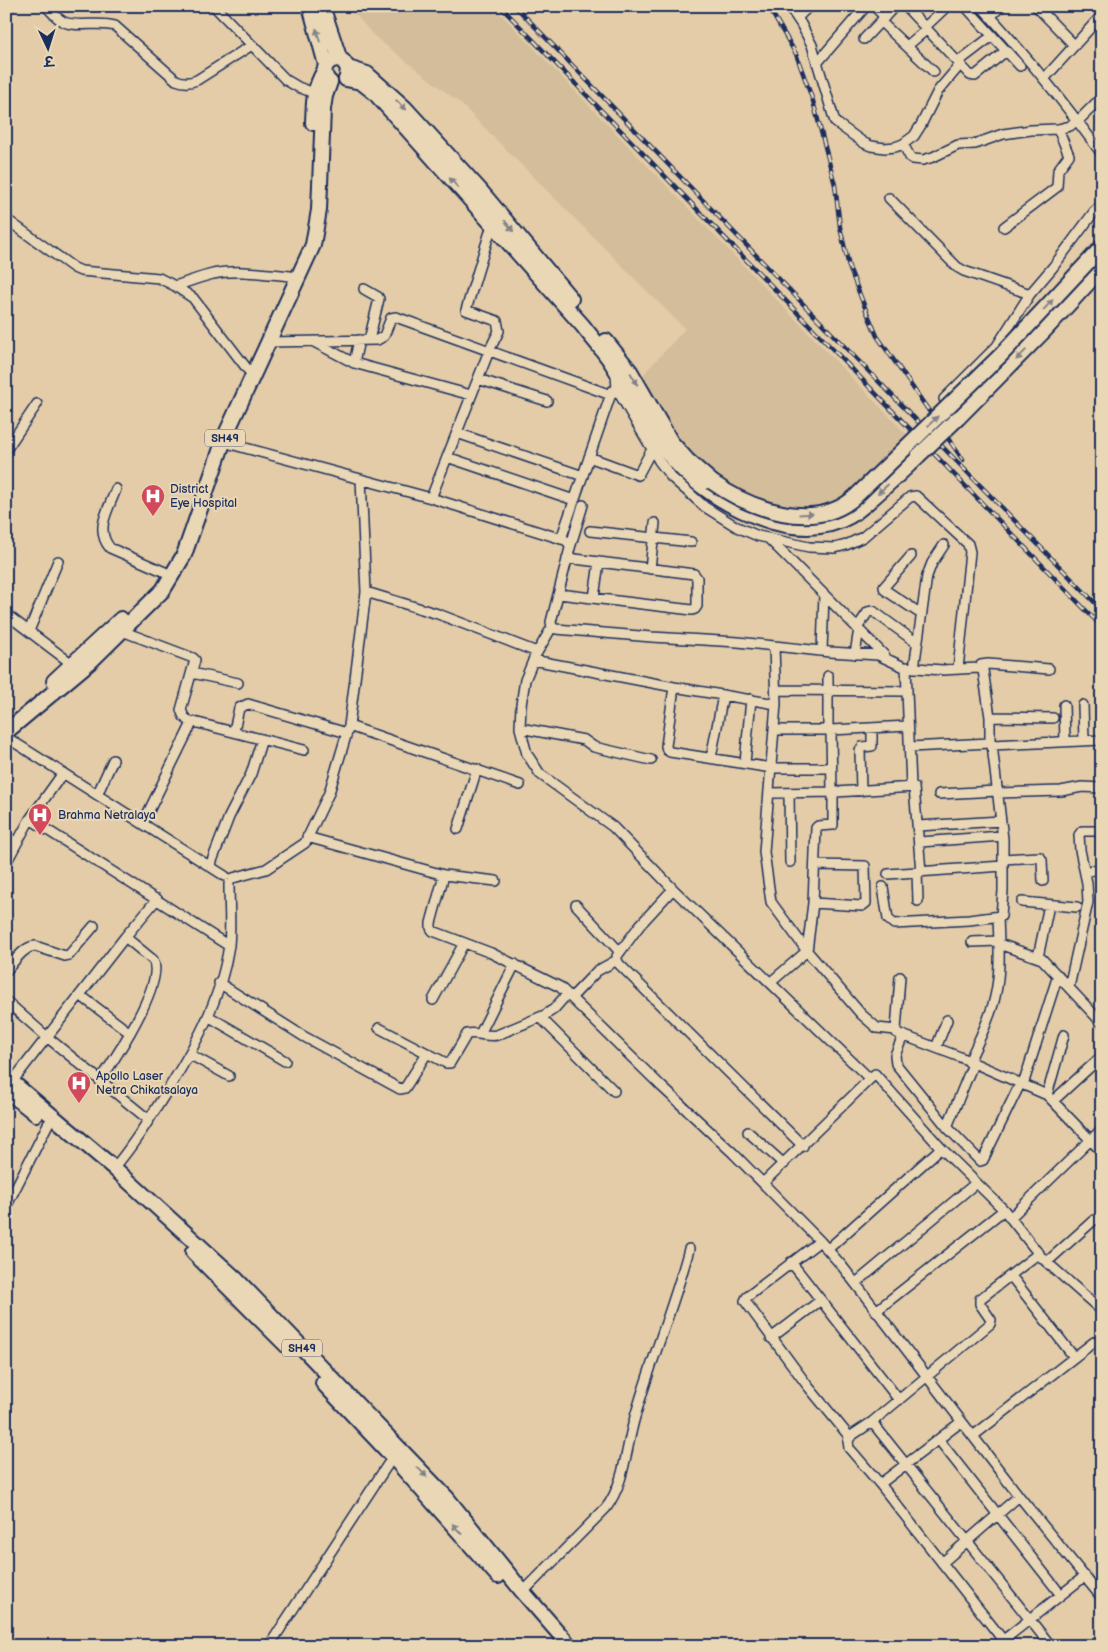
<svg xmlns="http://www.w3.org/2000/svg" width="1108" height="1652" font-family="'Balsamiq Sans','Playpen Sans Deva',sans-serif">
  <rect width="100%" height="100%" fill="#e3cca7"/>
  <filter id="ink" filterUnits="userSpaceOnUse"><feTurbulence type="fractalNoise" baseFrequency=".02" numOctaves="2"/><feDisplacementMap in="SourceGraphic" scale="10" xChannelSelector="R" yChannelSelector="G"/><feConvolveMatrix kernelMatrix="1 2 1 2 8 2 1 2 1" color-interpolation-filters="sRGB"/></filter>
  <g filter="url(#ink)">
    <path fill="#d3bd9a" d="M348,6H493L909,437L838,512L791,518L698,468L642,376L685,329L460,103L374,36Z"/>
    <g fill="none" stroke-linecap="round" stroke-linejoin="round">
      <g stroke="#1b2f5e" stroke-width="12">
        <path id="minor" d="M46,6C52,12 57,19 64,22C78,28 99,21 115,26L176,80C184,83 189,83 197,80L252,45
          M214,6L286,80L298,87L314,93
          M789,6L801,24L812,45L835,122L864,143L871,146L885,148L895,147L903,144L914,136L921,125L938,91L960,65
          M874,6L885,17
          M905,6L970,75L975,76L1006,51
          M965,6L1020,66
          M981,6C1024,53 1064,102 1102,154
          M1036,6L1074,45
          M6,10L10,6
          M990,17L1001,6
          M797,18L809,6
          M881,22L934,72
          M925,27L944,9
          M864,39L895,6
          M907,46L927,29
          M958,62L992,36
          M817,63L866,6
          M1044,79L1102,15
          M1078,121L1102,97
          M903,144L910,157L913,159L923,160L933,157L958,145L975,144L1003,134L1031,130L1058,129L1070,126L1077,120
          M889,198L957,267L964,271L1030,294
          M6,219L74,268L81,271L159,278L175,286L193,298L248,370
          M1004,227L1057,187L1058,170L1069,155L1058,129
          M175,286C188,282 200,277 213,274C238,269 265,274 291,276
          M364,289L378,297L379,299L369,340
          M269,342L377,340L384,336L391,318L396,317L611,395
          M314,342L354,363L471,395
          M354,363L359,340
          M616,374L617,390L659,461L671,477L705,507L737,527L758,536L809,547L835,548L846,545L863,537L910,497L916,496L968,544L970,552L958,669
          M478,379L547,401
          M944,399L997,346L1030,294L1053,267L1094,212L1102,205
          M457,433L583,476
          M215,439L223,442L431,498L565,540L569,543L570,548L551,622L552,627L556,629L652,637L738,642L830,652L878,655L904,667L942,670L978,668L983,670L990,717V743L992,745L1102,740
          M6,450L37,404
          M447,457L574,500
          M589,457L638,475L652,449
          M116,489C109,509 94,529 110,548L165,572
          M431,498L489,351L499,331L497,321L466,310L492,225
          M590,531L691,542
          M561,539L612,391
          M769,539L885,656
          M570,548L583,505
          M911,556L884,587L885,590L921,614
          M650,569L655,523
          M366,592L438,614L537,652
          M559,594L692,610L695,609L697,606V578L694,574L567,558
          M594,598L599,562
          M6,614L72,664
          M552,627L535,656L525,680L521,705L520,728L527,754L540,774L613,827L673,889L640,925L617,956V960L619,964L803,1146
          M857,628L868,612L873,611L917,643
          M29,631L58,561
          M122,631L193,658L195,660L181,710L184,717L192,723
          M774,647L776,704L764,852L771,902L807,951L861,1014L877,1028L896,1030
          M822,651L824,594
          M855,654L859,629
          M533,660L674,687L776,704
          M906,667L911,786
          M914,668L927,576L932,563L944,545
          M978,668L981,665L988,664L1049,669
          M192,673L238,683
          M674,687L666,746L667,750L670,752L772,768H831
          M776,690L907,691
          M1064,705L1065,741
          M1083,705L1084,740
          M990,717L1053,718
          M349,726L520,785
          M520,728L584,740L594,747L651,760
          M775,730H831L908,726
          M828,730V676
          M831,730L832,792
          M234,731L239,708L248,704L347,733
          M6,737L225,876
          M910,747L990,743
          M711,758L723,695
          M745,763L751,699
          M861,791L860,750L862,747L872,746V728
          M769,793L836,792L914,787L921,872
          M789,793L790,862
          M997,793L1061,791L1082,787L1102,788
          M939,794L997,791
          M97,795L113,760
          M30,819L229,946
          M143,823L192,723L194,722L304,750
          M918,826L1001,821
          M458,829L477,769
          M6,837L17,842
          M307,837L444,875L496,881
          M920,842L1002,836
          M1003,859L1040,857L1042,860L1043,881
          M6,863L30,819L63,773
          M210,866L229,817L251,774L262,739
          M917,872L918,901
          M1085,872L1102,868
          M888,874L1003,866
          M444,875L431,923V928L433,931L491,953L560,987L661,1086L733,1153L820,1241L842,1266L1019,1496L1102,1598
          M233,878L266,869L305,843L329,793L349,726L366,592L361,479
          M883,887L888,919L894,924L969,920L1001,916L1003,891V839L992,745
          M673,889L870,1079
          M1022,902L1077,907
          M813,903L862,906L866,903L865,866L815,865
          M576,905L620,952
          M972,942L999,941
          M999,944L1042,959L1102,1023
          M1038,957L1049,905
          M6,971C14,962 23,947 35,946L65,956L69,955L94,926
          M900,977L896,1030L897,1033L960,1057L1047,1095L1102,1152
          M771,982L807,951L813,903L816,828L818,826L833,825V792
          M219,983L303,1036L400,1089L405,1088L427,1053
          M1069,987L1088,902L1087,883L1080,850L1079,835L1082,831H1102
          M80,995L130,1033
          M571,998L597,971L617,960
          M433,1000L464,943
          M6,1001L47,1037L149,1120
          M208,1016L285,1061
          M540,1017L614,1091
          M379,1028L446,1063H450L467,1034C477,1032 487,1037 497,1035L545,1015L554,1009L567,994
          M480,1034L515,964
          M903,1036L895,1055L896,1064L947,1127L980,1161L983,1160L1020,1084
          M936,1048L947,1020
          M189,1054L229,1076
          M969,1062C978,1041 990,1020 995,997C1001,971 999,944 998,917
          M100,1081C114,1060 166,982 153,960L125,937
          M12,1082L125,937L157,899
          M1023,1085L1058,975
          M1047,1095L1064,1035
          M1053,1101L1102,1056
          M947,1127L973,1064
          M748,1132L784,1164
          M114,1168C132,1147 147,1123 162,1099C192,1052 221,1002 229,945C231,925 229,904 229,884
          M763,1183L875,1074L941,1148L1004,1210L1042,1258L1102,1311
          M6,1207L48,1124
          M1010,1218L1102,1129
          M820,1241L747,1297L745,1301L807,1385L848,1435L851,1436L872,1422L990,1324L991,1320L980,1304V1299L1039,1253
          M828,1249L941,1148
          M791,1262L899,1400
          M1047,1262L1094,1220L1098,1219L1102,1221
          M1011,1276L1074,1357
          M856,1283L976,1183
          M876,1311L1004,1210
          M771,1338L821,1300
          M872,1422L1051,1646
          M851,1436L848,1441L849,1448L880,1484L1003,1640
          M973,1436L1094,1342
          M939,1440L1061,1595
          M880,1484L961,1422
          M942,1563L1019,1496
          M523,1592L606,1508C625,1483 626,1447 635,1417C651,1360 674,1306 689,1249
          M269,1646L394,1455
          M996,1646L1085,1576"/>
      </g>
      <g stroke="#1b2f5e" stroke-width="18">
        <path id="primary" d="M310,6L326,65L324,72L327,79
          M322,6L340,60
          M326,65C331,59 336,58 343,61L348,68L347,77
          M348,68L367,74L405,108L479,189L571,299
          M346,79L361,82L375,93L583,326C592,338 603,350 611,362C626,384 636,409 651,431C682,477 720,506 773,522C799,529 826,530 850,516C856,512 862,507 868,502C885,487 902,472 918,456
          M313,123C314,100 313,91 324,71
          M606,341L630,371L671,442L687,460L712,482
          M958,418L1045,330L1102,268
          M54,681L121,619
          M6,732L91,661L163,590L184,555L226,434L313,245L319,210L323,109L325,96L330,82
          M6,1077L114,1168L237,1280L446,1497L523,1592L570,1646
          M6,1090L36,1114
          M193,1252L287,1346
          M323,1383L393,1457L498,1576"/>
      </g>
      <use href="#minor" stroke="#ead7b5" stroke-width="9"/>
      <use href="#primary" stroke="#ead7b5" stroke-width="14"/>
      <g stroke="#1b2f5e" stroke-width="4.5">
        <path id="rail" d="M500,6L1102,627
          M515,6L840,342L1102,610
          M768,6L796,54L813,101L835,185L840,227L849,267L866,310L877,336L963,460"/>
      </g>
      <use href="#rail" stroke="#ead7b5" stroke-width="2.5" stroke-dasharray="8" stroke-linecap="butt"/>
      <g stroke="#1b2f5e" stroke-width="18" stroke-linecap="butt">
        <path id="primary-bridge" d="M918,456L958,418
          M712,482C750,509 815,533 855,497L1001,355L1102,247"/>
      </g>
      <use href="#primary-bridge" stroke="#ead7b5" stroke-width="14"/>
    </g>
    <defs><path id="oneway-solid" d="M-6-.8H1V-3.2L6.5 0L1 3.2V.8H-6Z" transform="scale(1.25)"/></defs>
    <g fill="#82838a">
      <use href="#oneway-solid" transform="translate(318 35) rotate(-105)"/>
      <use href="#oneway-solid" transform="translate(401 105) rotate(45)"/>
      <use href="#oneway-solid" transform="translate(454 183) rotate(-132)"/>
      <use href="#oneway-solid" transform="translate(509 226) rotate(51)"/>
      <use href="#oneway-solid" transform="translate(1048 305) rotate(-47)"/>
      <use href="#oneway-solid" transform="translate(1021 355) rotate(135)"/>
      <use href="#oneway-solid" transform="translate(634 379) rotate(60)"/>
      <use href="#oneway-solid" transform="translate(933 421) rotate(-44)"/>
      <use href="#oneway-solid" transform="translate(883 489) rotate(139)"/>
      <use href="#oneway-solid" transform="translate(806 514) rotate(-4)"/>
      <use href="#oneway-solid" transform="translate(422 1472) rotate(46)"/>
      <use href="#oneway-solid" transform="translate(457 1529) rotate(-132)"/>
    </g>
  </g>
  <defs>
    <g id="hospital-pin" transform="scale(1.25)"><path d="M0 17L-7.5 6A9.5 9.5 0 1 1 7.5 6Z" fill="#d1495b" stroke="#ead7b5"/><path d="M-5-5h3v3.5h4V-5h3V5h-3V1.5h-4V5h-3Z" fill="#fff"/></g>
  </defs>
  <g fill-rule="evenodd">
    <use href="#hospital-pin" x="153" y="496"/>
    <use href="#hospital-pin" x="40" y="815"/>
    <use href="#hospital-pin" x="79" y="1083"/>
  </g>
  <g text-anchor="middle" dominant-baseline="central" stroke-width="4" stroke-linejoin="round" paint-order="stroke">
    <g fill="#ead7b5" stroke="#596178" stroke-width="1">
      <rect x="205" y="429.5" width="40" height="17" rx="4"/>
      <rect x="282" y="1339.5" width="40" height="17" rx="4"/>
    </g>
    <g font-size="11" font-weight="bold" fill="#1b2f5e">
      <text x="225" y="438">SH49</text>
      <text x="302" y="1348">SH49</text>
    </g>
    <g font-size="12" fill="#1b2f5e" stroke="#ead7b5" text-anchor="start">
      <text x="170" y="489">District<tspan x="170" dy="14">Eye Hospital</tspan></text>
      <text x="58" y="815">Brahma Netralaya</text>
      <text x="96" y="1076">Apollo Laser<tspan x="96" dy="14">Netra Chikatsalaya</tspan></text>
    </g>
  </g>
  <rect width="1108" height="1652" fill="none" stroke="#ead7b5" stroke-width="25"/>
  <rect x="12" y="12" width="1083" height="1627" fill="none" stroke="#1b2f5e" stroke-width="2" filter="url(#ink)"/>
  <g transform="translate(48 48) rotate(176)" stroke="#ead7b5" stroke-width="4" paint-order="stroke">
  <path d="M0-4L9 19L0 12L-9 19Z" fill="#1b2f5e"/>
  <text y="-8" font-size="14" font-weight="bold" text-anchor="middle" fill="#1b2f5e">उ</text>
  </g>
</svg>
